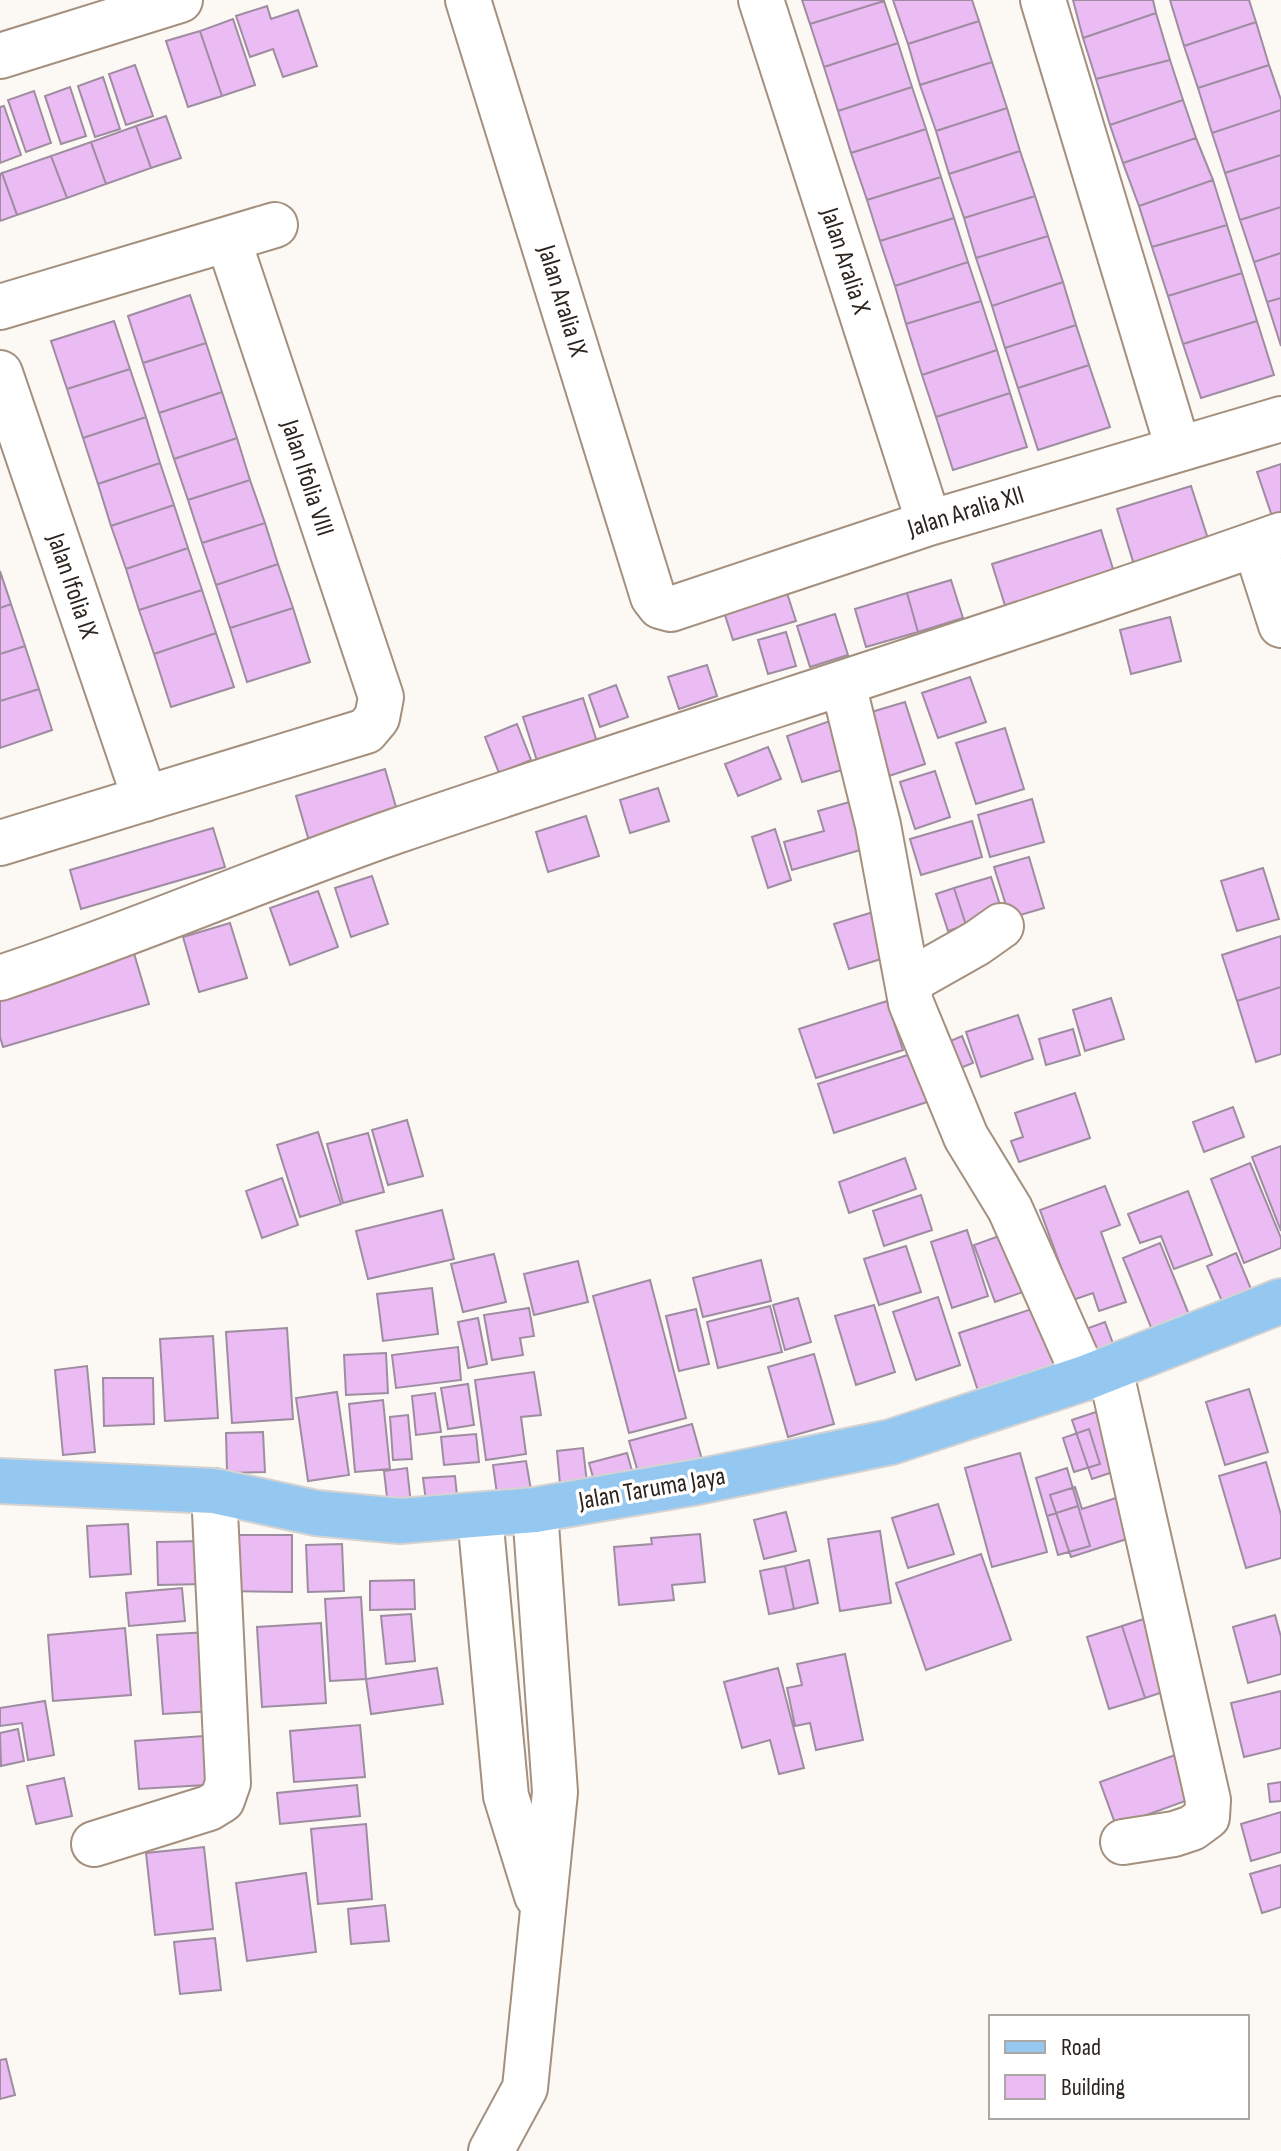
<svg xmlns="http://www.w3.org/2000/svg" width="1281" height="2151" font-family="'Sofia Sans Condensed',sans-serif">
  <rect width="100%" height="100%" fill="#fcf8f4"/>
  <path fill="#ebbbf3" stroke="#9e8da1" stroke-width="2" d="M802,0H884V1L810,24Z
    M893,0H972L979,21L908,44Z
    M1073,0H1153L1156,13L1083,38Z
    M1170,0H1249L1256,22L1184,46Z
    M884,1L898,43L824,67L810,24Z
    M267,6L271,19L298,10L317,66L283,77L273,49L250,57L236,16Z
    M1156,13L1170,60L1096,79L1083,38Z
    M233,19L255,85L222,96L200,31Z
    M979,21L992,62L920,85L908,44Z
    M1256,22L1269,65L1198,88L1184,46Z
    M200,31L222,96L188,107L166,41Z
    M898,43L912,87L838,111L824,67Z
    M1170,60L1183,100L1110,125L1096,79Z
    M992,62L1007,108L936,131L920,85Z
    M135,65L153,116L126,125L109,74Z
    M1269,65L1281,100V110L1212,133L1198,88Z
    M103,77L120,129L95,137L78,86Z
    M70,87L86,136L61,144L45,96Z
    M912,87L926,129L851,153L838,111Z
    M34,91L51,143L26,152L8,100Z
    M1183,100L1196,138L1123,163L1110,125Z
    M4,106L21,155L0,163V107Z
    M1007,108L1020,151L949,174L936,131Z
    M1281,110V155L1225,173L1212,133Z
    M166,116L181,158L151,168L136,126Z
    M136,126L151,168L106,184L91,142Z
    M926,129L941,177L867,200L851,153Z
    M1196,138L1213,180L1139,206L1123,163Z
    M91,142L106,184L67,198L51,156Z
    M1020,151L1035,196L964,218L949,174Z
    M1281,155V207L1240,220L1225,173Z
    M51,156L67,198L17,215L2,173Z
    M2,173L17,215L0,221V174Z
    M941,177L954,218L880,241L867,200Z
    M1213,180L1227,225L1152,247L1139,206Z
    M1035,196L1048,236L976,258L964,218Z
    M1281,207V253L1254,262L1240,220Z
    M954,218L968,262L895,286L880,241Z
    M1227,225L1242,273L1168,296L1152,247Z
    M1048,236L1063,282L992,306L976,258Z
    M1281,253V298L1267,302L1254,262Z
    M968,262L981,301L906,324L895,286Z
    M1242,273L1257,321L1183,344L1168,296Z
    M1063,282L1076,325L1005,348L992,306Z
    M190,295L206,343L143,363L128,316Z
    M1281,298V346L1267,302Z
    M981,301L997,350L922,375L906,324Z
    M114,321L130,369L67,389L51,341Z
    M1257,321L1274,375L1201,398L1183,344Z
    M1076,325L1089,365L1018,388L1005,348Z
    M206,343L222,392L159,413L143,363Z
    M997,350L1010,393L936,417L922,375Z
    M1089,365L1110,427L1038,450L1018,388Z
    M130,369L146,417L83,438L67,389Z
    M222,392L237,438L174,459L159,413Z
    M1010,393L1027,447L953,470L936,417Z
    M146,417L160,463L98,484L83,438Z
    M237,438L250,480L188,500L174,459Z
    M160,463L174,505L111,526L98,484Z
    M1281,464V523L1275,525L1257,472Z
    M250,480L265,523L202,543L188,500Z
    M1191,486L1210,545L1135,568L1117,509Z
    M174,505L188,548L126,569L111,526Z
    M265,523L278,564L216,585L202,543Z
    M1101,530L1117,582L1008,615L992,564Z
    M188,548L202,590L139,610L126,569Z
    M278,564L293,608L230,628L216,585Z
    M0,571L11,604L0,608Z
    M951,580L963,618L918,632L907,593Z
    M202,590L216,633L154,654L139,610Z
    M787,593L796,621L733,640L724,612Z
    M907,593L918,632L866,647L855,609Z
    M11,604L25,646L0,654V608Z
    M293,608L310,662L247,682L230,628Z
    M835,614L848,655L810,667L797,626Z
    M1170,617L1181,661L1131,674L1120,630Z
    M786,632L796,666L768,674L758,640Z
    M216,633L234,687L171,707L154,654Z
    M25,646L39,689L0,701V654Z
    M707,665L717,696L679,709L668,677Z
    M970,677L986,722L938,738L922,693Z
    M616,685L628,717L600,727L589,695Z
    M39,689L52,730L0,748V701Z
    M583,698L598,745L538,764L523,717Z
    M905,702L925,764L889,776L868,713Z
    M830,721L845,769L802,782L787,736Z
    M517,724L531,760L499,773L485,737Z
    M1005,728L1024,789L976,804L956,743Z
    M768,747L781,779L738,796L725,764Z
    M385,769L398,814L309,841L296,796Z
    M935,771L950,817L915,829L900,782Z
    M658,788L669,821L630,833L620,800Z
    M1032,799L1044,842L990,857L978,815Z
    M853,801L867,848L792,870L784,842L824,831L818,811Z
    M586,816L599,856L548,872L536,832Z
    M972,821L982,857L921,875L910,839Z
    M213,828L225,867L81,909L70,870Z
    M775,829L791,880L768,888L752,837Z
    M1029,857L1044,908L1010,918L994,867Z
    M1263,868L1279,919L1237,931L1221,881Z
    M372,876L388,924L351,937L335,888Z
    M991,877L1003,914L966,925L954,888Z
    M954,888L966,925L948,931L936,894Z
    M318,891L338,947L290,965L270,908Z
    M883,909L897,954L849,969L834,924Z
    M230,923L247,978L199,992L183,937Z
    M1281,936V987L1237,1001L1222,955Z
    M133,950L149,1004L3,1047L0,1037V989Z
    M1281,987V1054L1256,1062L1237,1001Z
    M1111,998L1124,1039L1085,1051L1073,1010Z
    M887,1001L903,1050L816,1078L799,1029Z
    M1018,1015L1033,1059L981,1077L966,1032Z
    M1073,1029L1080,1055L1046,1065L1039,1039Z
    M962,1036L973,1063L958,1069L948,1042Z
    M923,1050L939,1098L834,1133L818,1084Z
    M1075,1093L1090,1138L1019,1162L1011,1141L1023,1137L1015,1113Z
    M1233,1107L1244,1137L1204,1152L1193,1122Z
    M407,1120L423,1176L388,1185L372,1130Z
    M318,1132L341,1204L300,1217L277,1145Z
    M368,1133L384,1192L343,1203L327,1144Z
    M1281,1146V1231L1252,1157Z
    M905,1158L916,1189L849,1213L839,1182Z
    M1250,1163L1281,1238V1248L1244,1263L1211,1179Z
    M282,1178L298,1225L262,1238L246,1191Z
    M1105,1186L1120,1225L1101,1232L1126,1302L1099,1311L1093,1293L1073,1300L1040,1210Z
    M1188,1191L1212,1255L1174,1269L1161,1236L1140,1243L1128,1214Z
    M921,1195L932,1230L884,1246L873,1211Z
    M442,1210L454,1259L368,1279L356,1231Z
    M967,1230L988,1296L952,1308L931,1242Z
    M1013,1231L1034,1288L995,1302L974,1245Z
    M1160,1243L1196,1332L1159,1347L1123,1258Z
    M906,1246L921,1292L879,1305L864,1259Z
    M1236,1253L1256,1301L1227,1313L1207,1266Z
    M494,1254L506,1302L463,1312L451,1264Z
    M761,1260L771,1301L703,1317L693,1278Z
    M578,1261L588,1302L534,1315L524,1274Z
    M650,1280L686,1418L629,1433L593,1296Z
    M432,1288L438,1334L383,1341L377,1294Z
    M938,1297L960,1365L916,1380L893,1312Z
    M798,1298L811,1342L785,1350L773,1305Z
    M874,1305L895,1372L856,1385L835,1316Z
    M770,1306L782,1352L718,1368L707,1322Z
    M1041,1306L1062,1369L980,1397L959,1333Z
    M529,1308L534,1336L520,1338L523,1355L492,1360L484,1315Z
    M696,1309L709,1364L679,1371L666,1316Z
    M478,1318L487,1364L468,1368L458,1322Z
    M1105,1322L1118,1357L1096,1365L1083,1330Z
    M287,1328L293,1419L232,1423L226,1332Z
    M213,1336L218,1418L165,1421L160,1339Z
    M458,1347L461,1380L396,1388L392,1355Z
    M386,1353L388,1393L346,1395L344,1355Z
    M814,1354L834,1424L788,1437L768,1367Z
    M87,1366L95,1452L63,1455L55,1370Z
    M534,1372L541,1415L521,1417L526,1454L486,1460L475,1380Z
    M103,1378H153L154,1424L104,1426Z
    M468,1384L474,1425L448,1429L441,1388Z
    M1249,1389L1268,1452L1225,1465L1206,1402Z
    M337,1392L349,1475L308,1481L296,1398Z
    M435,1393L441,1432L416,1435L412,1396Z
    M383,1400L390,1469L355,1472L349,1404Z
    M1102,1410L1122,1469L1092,1479L1072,1420Z
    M408,1415L412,1459L393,1460L390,1417Z
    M692,1424L703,1463L640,1479L629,1441Z
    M1089,1429L1100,1464L1074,1472L1063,1438Z
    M263,1432L265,1472L227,1473L226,1433Z
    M476,1434L479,1462L444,1465L441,1437Z
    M583,1448L588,1492L561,1495L557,1451Z
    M627,1453L634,1478L596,1488L589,1463Z
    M1020,1453L1047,1552L992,1567L965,1468Z
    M526,1461L531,1490L497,1494L493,1465Z
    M1266,1462L1281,1515V1558L1246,1568L1219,1476Z
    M407,1468L411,1504L388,1506L384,1471Z
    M1067,1468L1078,1506L1047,1516L1036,1478Z
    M455,1476L458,1506L427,1509L423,1478Z
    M1075,1487L1082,1509L1122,1496L1136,1536L1071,1557L1050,1495Z
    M938,1504L954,1554L908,1568L892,1518Z
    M1078,1506L1090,1546L1058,1555L1047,1516Z
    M786,1512L796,1551L764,1559L754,1520Z
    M128,1524L131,1574L90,1577L87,1526Z
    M880,1531L891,1603L840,1611L828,1539Z
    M700,1534L705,1582L672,1585L674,1600L619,1605L614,1547L652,1544L651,1538Z
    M227,1535H292V1592L226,1591Z
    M203,1541L204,1584L158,1585L157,1542Z
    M342,1544L344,1591L308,1592L306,1545Z
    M981,1554L1011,1640L926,1670L896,1583Z
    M809,1560L818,1603L794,1609L785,1566Z
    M785,1566L794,1609L769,1614L760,1571Z
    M414,1580L415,1609L370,1610V1581Z
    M182,1588L185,1621L129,1626L126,1593Z
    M361,1597L366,1679L330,1681L325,1599Z
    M411,1614L415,1661L386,1664L381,1616Z
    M1275,1615L1281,1637V1674L1248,1683L1233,1627Z
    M1150,1617L1172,1689L1145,1698L1122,1626Z
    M321,1623L326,1703L262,1707L257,1627Z
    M1122,1626L1145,1698L1109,1709L1087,1637Z
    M125,1628L131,1695L53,1701L48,1635Z
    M208,1632L214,1711L163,1714L157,1635Z
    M845,1654L863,1740L816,1750L810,1723L795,1726L787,1688L802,1685L797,1664Z
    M437,1668L443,1704L371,1714L366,1679Z
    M778,1668L804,1768L779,1774L770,1740L742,1748L724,1682Z
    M1281,1691V1748L1244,1757L1231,1703Z
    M45,1701L54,1755L28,1760L22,1723L0,1726V1708Z
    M360,1725L365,1777L294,1782L290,1731Z
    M18,1729L24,1761L1,1766L0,1733Z
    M218,1735L222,1784L139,1789L135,1741Z
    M1175,1755L1191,1799L1116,1826L1100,1782Z
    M64,1778L72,1816L36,1824L27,1786Z
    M1281,1782V1801L1270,1802L1268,1784Z
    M357,1785L360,1816L280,1824L277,1793Z
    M1281,1812V1852L1251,1861L1241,1824Z
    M366,1824L372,1899L318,1904L311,1829Z
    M204,1847L213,1929L155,1935L146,1853Z
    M1281,1865V1907L1262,1913L1250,1874Z
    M306,1873L316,1952L247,1961L236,1883Z
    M385,1905L389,1941L351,1944L348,1909Z
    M215,1938L221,1990L180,1994L174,1942Z
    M6,2059L15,2095L0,2099V2060Z"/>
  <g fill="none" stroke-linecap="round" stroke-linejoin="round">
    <g stroke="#a4907e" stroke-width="48">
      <path id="minor" d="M468,0L653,597L660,606L671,609L929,523L1281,419
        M761,0L929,523
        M1043,0L1178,448
        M0,56L180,0
        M0,307L275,225
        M0,373L145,799
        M1255,544L1281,625
        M843,684L878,825L911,1003L966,1137L1010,1209L1085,1378
        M0,843L366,731L377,718L381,697L228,239
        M0,978C134,934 263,877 396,831C690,730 988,639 1281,535
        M908,982L977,943L1001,926
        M1110,1369L1208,1800L1207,1817L1192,1828L1174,1834L1123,1842
        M480,1516L506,1796L537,1896
        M94,1844L209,1808L222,1800L228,1783L214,1491
        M491,2151L525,2088L555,1792L535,1510"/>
    </g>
    <g stroke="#d5d3d2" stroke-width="48">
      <path id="major" d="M0,1481L214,1491L316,1513L400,1521L535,1510L697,1482L891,1442L1085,1378L1281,1301"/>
    </g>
    <use href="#minor" stroke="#fff" stroke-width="44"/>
    <use href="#major" stroke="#95c8f1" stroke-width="44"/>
  </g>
  <g text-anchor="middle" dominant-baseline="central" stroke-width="7" stroke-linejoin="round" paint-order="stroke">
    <g font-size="26" fill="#2c241d" stroke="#fff">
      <text transform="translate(845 261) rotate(72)">Jalan Aralia X</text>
      <text transform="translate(562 301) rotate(73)">Jalan Aralia IX</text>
      <text transform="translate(307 478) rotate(72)">Jalan Ifolia VIII</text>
      <text transform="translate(966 512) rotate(-17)">Jalan Aralia XII</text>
      <text transform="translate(72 586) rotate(71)">Jalan Ifolia IX</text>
      <text transform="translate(652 1489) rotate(-10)">Jalan Taruma Jaya</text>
    </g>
  </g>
  <rect x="989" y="2015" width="260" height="104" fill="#ffffff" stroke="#aba7a5" stroke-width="2"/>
  <rect x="1005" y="2041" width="40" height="12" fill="#95c8f1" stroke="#aba7a5" stroke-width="2"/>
  <text x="1061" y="2055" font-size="24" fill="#2c241d">Road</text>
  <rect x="1005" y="2075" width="40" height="24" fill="#ebbbf3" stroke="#aba7a5" stroke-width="2"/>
  <text x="1061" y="2095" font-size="24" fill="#2c241d">Building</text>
</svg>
